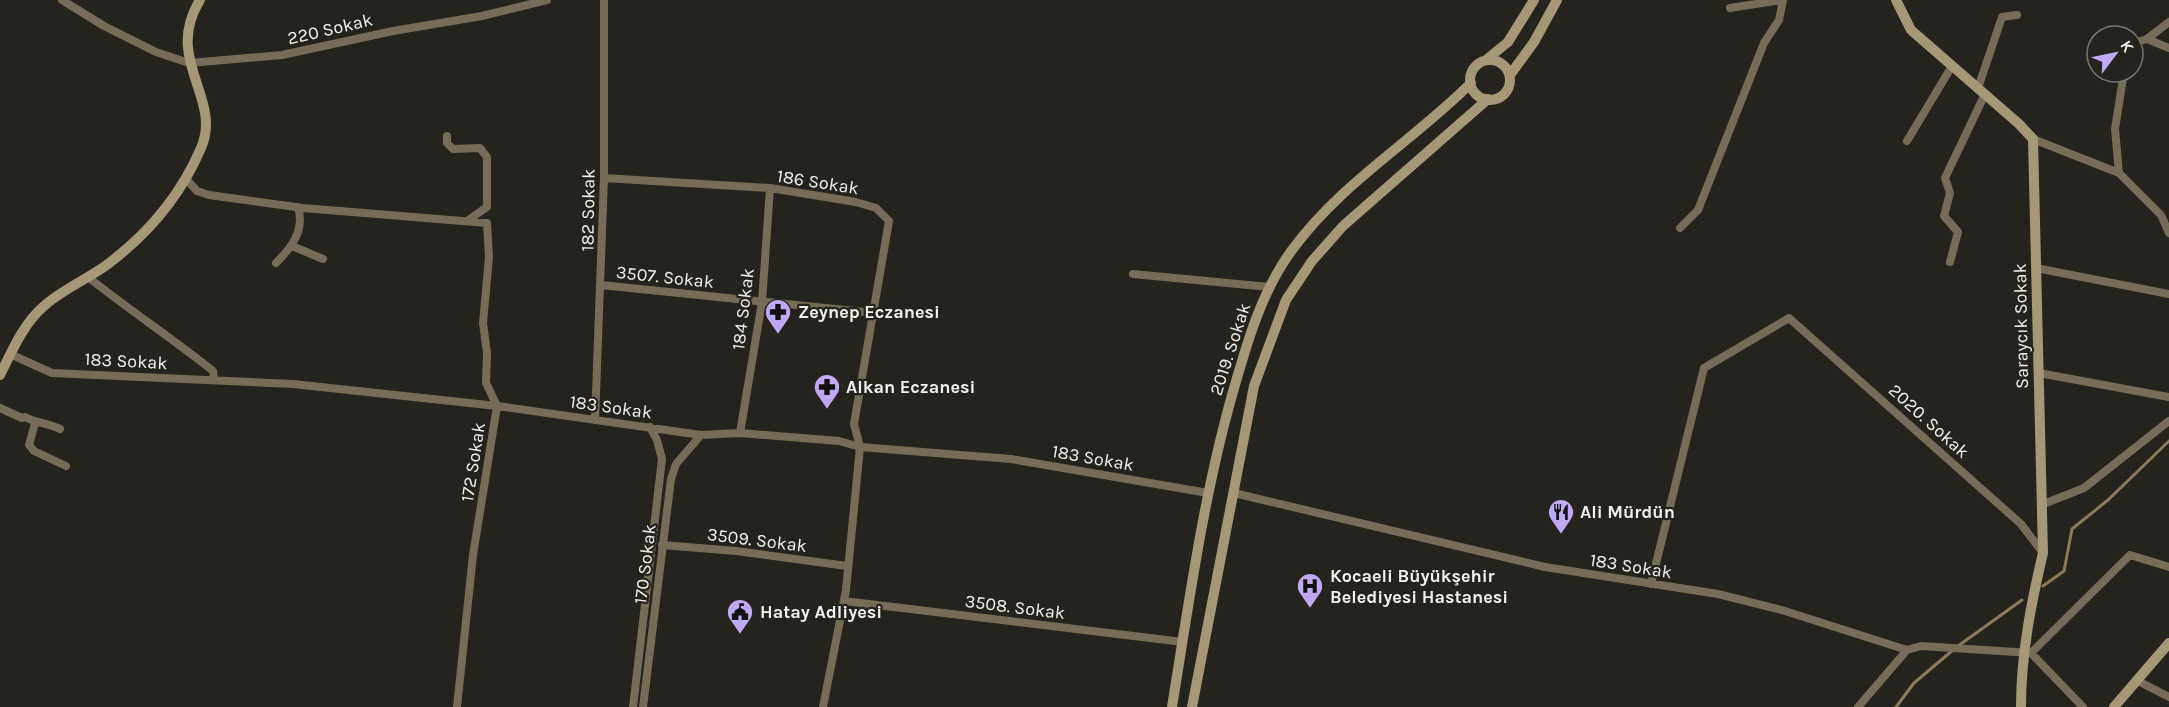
<svg xmlns="http://www.w3.org/2000/svg" width="2169" height="707" font-family="Karla,sans-serif">
  <rect width="100%" height="100%" fill="#25231d"/>
  <g fill="none" stroke-linecap="round" stroke-linejoin="round">
    <path stroke="#8a7c58" stroke-width="3" d="M2043,586L2064,571L2072,529L2108,500L2169,441
      M1958,646L2022,600
      M1896,707L1914,683L1953,650"/>
    <path stroke="#766d59" stroke-width="8" d="M62,0L104,26L156,52L189,63L282,55L393,31L482,16L547,0
      M1730,8L1781,0
      M2147,39L2169,48
      M2133,43L2147,39L2169,22
      M1978,88L2002,17L2017,15
      M447,136V143L453,149L480,148L487,157V207L467,221
      M2033,139L2119,173L2115,129L2124,72
      M1907,141L1952,66
      M2119,173L2161,215L2169,233
      M604,178L770,188L856,202L876,208L889,221L854,424L860,447L846,590L823,707
      M187,180L197,191L209,195L303,208L487,223L489,257L483,323L487,353L486,383L497,406L473,555L457,707
      M1680,228L1698,210L1764,43L1779,20L1783,0
      M292,246L323,259
      M1950,262L1958,232L1944,216L1950,193L1945,178L1985,94
      M276,263C292,247 305,230 298,207
      M2036,268L2169,294
      M1133,274L1269,287
      M88,277C129,310 172,338 213,371L214,380
      M601,285L874,313
      M10,354L52,373L293,384L497,406L701,435L740,433L839,441L860,447L1011,459L1208,493
      M2039,373L2169,397
      M0,408L22,418L25,417C36,423 47,423 60,429
      M595,420L604,178V0
      M35,423L29,445L34,451L66,466
      M740,433L762,302L770,188
      M1234,493L1545,567L1718,594L1785,611L1907,650L1921,646L2031,653L2130,555L2169,567
      M2041,505L2084,488L2169,421
      M662,545L736,551L847,566
      M1651,584L1704,368L1789,318L2021,524L2043,553
      M844,601L1183,642
      M2031,653L2083,707
      M2136,680L2169,697
      M633,707L662,459L657,440L650,427
      M643,707L671,479L676,464L701,435
      M1858,707L1907,650"/>
    <path stroke="#a69877" stroke-width="10" d="M1896,0L1911,30L2019,124L2033,139L2043,553C2031,604 2021,654 2021,707
      M1486,60L1508,42L1534,0
      M1470 80a20 20 0 1 1 40 0a20 20 0 1 1-40 0Z
      M1510,75L1534,42L1557,0
      M0,375C12,351 23,324 44,306C63,289 88,279 108,264C149,233 181,195 201,148C223,98 163,60 200,0
      M1172,707C1190,596 1205,485 1237,378C1250,333 1264,288 1292,250C1341,183 1413,141 1471,83
      M1192,707L1254,386L1286,300L1312,261L1343,226L1488,99
      M2114,707L2169,643"/>
  </g>
  <defs>
    <g id="pharmacy-pin" transform="scale(1.35)"><path d="M0 17L-7.5 6A9.5 9.5 0 1 1 7.5 6Z" fill="#bfa9f4" stroke="#25231d"/><path d="M-2-6h4v4h4v4h-4v4h-4v-4h-4v-4h4Z" fill="#111"/></g>
    <g id="restaurant-pin" transform="scale(1.35)"><path d="M0 17L-7.5 6A9.5 9.5 0 1 1 7.5 6Z" fill="#bfa9f4" stroke="#25231d"/><path d="M-5-6h1v4h1v-4h1v4h1v-4h1v5L-1.5 .5V6h-2V.5L-5-1ZM5-6V6H3V1.5H1.5Q1.5-4 5-6Z" fill="#111"/></g>
    <g id="hospital-pin" transform="scale(1.35)"><path d="M0 17L-7.5 6A9.5 9.5 0 1 1 7.5 6Z" fill="#bfa9f4" stroke="#25231d"/><path d="M-5-5h3v3.5h4V-5h3V5h-3V1.5h-4V5h-3Z" fill="#111"/></g>
    <g id="civic-pin" transform="scale(1.35)"><path d="M0 17L-7.5 6A9.5 9.5 0 1 1 7.5 6Z" fill="#bfa9f4" stroke="#25231d"/><path d="M-.6-6.5H3V-4.5H.6V-3L4-1V1h2V6H-6V1h2V-1L-.6-3ZM-1.2 2.5V6h2.4V2.5Z" fill="#111"/></g>
  </defs>
  <g fill-rule="evenodd">
    <use href="#pharmacy-pin" x="778" y="312"/>
    <use href="#pharmacy-pin" x="827" y="387"/>
    <use href="#restaurant-pin" x="1561" y="512"/>
    <use href="#hospital-pin" x="1310" y="586"/>
    <use href="#civic-pin" x="740" y="612"/>
  </g>
  <g text-anchor="middle" dominant-baseline="central" stroke-width="4.5" stroke-linejoin="round" paint-order="stroke">
    <g font-size="18" fill="#f3f2ee" stroke="#25231d">
      <text transform="translate(330 29) rotate(-13)">220 Sokak</text>
      <text transform="translate(818 182) rotate(9)">186 Sokak</text>
      <text transform="translate(588 210) rotate(-89)">182 Sokak</text>
      <text transform="translate(665 277) rotate(6)">3507. Sokak</text>
      <text transform="translate(743 309) rotate(-83)">184 Sokak</text>
      <text transform="translate(2021 326) rotate(-91)">Saraycık Sokak</text>
      <text transform="translate(1230 349) rotate(-72)">2019. Sokak</text>
      <text transform="translate(126 361) rotate(3)">183 Sokak</text>
      <text transform="translate(611 407) rotate(8)">183 Sokak</text>
      <text transform="translate(1929 421) rotate(42)">2020. Sokak</text>
      <text transform="translate(1093 458) rotate(10)">183 Sokak</text>
      <text transform="translate(473 462) rotate(-81)">172 Sokak</text>
      <text transform="translate(757 540) rotate(7)">3509. Sokak</text>
      <text transform="translate(645 564) rotate(-83)">170 Sokak</text>
      <text transform="translate(1631 566) rotate(9)">183 Sokak</text>
      <text transform="translate(1015 607) rotate(7)">3508. Sokak</text>
    </g>
    <g font-size="18" font-weight="bold" fill="#f3f2ee" stroke="#25231d" text-anchor="start">
      <text x="798" y="312">Zeynep Eczanesi</text>
      <text x="846" y="387">Alkan Eczanesi</text>
      <text x="1580" y="512">Ali Mürdün</text>
      <text x="1330" y="576">Kocaeli Büyükşehir<tspan x="1330" dy="21">Belediyesi Hastanesi</tspan></text>
      <text x="760" y="612">Hatay Adliyesi</text>
    </g>
  </g>
  <g transform="translate(2115 54) rotate(58)"><circle r="28" fill="#25231d" stroke="#777671" stroke-width="1.5"/>
  <path d="M0-4.5L10 22L0 15L-10 22Z" fill="#bfa9f4"/>
  <text y="-9" font-size="16" font-weight="bold" text-anchor="middle" fill="#f3f2ee">K</text>
  </g>
</svg>
